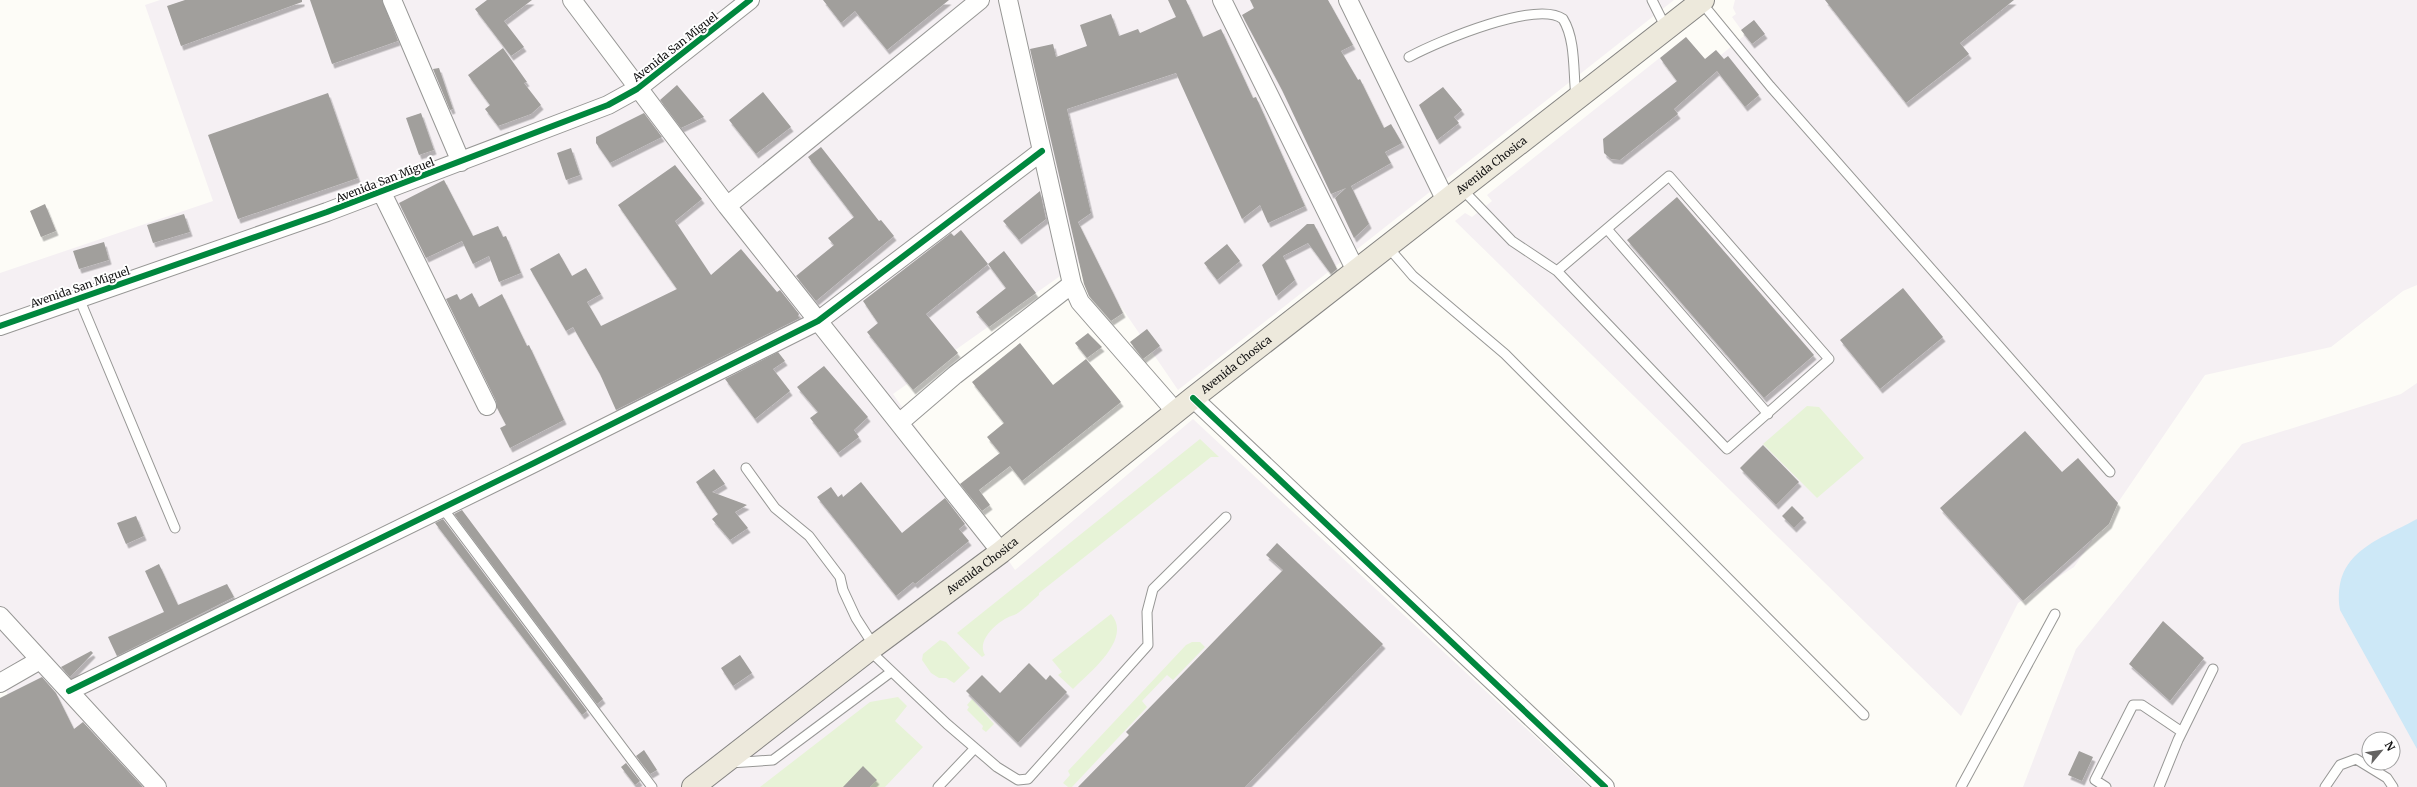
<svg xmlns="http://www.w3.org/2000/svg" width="2417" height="787" font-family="Merriweather,serif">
  <defs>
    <filter id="shadow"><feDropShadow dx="2.5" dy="4.5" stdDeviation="0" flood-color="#0004"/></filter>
  </defs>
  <rect width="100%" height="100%" fill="#fdfcf7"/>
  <path fill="#f5f0f3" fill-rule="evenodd" d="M160,0H1674L1178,390L1087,257L893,394L1015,570L1193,419L1589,787H0L9,698L0,674V273L213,201L145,5Z
    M1735,0H2417V285L2403,291L2331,347L2205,375L2074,567L2018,603L1961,716L1455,221L1465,213L1472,217L1492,201L1487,195L1686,37L1705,59L1716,50L1721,55L1745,35L1732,17L1736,14L1733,8Z
    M2417,383V787H2023L2076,649L2242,444L2401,394ZM2369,739H2393V763H2369Z"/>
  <path fill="#e7f3d7" d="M1807,406L1819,407L1864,458L1817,498L1763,444Z
    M1200,439L1219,457H1211L1039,593V595C1034,599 1019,614 1014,615C1002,618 975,639 985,655L982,657L957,633Z
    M1111,614C1133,639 1089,673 1073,689L1058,675L1062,672L1052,660Z
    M940,640L946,642L970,668L954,683L946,678H939L931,673L922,660L923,654Z
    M1192,642H1200L1205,647L1173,680L1167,675L1142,701L1147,707L1072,787H1068L1063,783L1070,775L1068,771L1186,645Z
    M898,697L907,706L895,721L923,747L885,787H760L870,702Z
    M972,699L994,724L986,732L982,729L983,726L967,710L969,707L967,705Z"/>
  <path fill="#cde8f7" d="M2417,519V749L2340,610C2332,553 2375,542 2417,519Z"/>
  <path fill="#a19f9c" filter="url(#shadow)" d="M185,0H302V2L181,46L167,6Z
    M310,0H382L398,41L332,64Z
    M487,0H532L504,21L524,47L511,56L475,9Z
    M823,0H949L887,50L855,11L841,23Z
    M1168,0H1186L1203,37L1221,29L1253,98L1256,97L1305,206L1268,223L1260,205L1242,219L1176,73L1067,109L1091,213L1078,222L1123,313L1111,321L1089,296L1084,284L1030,49L1053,44L1056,57L1087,46L1080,25L1111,14L1119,36L1138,29L1140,33L1176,17Z
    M1250,0H1328L1353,45L1341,51L1358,80L1360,79L1384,128L1391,124L1402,143L1385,152L1391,163L1351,186L1369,224L1354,238L1335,198L1346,188L1331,194L1282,90L1242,15L1254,8Z
    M1825,0H2014L1960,43L1969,54L1906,103Z
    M1754,20L1765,34L1752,44L1741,30Z
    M1686,37L1705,59L1716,50L1724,59L1728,56L1759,95L1745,107L1717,71L1674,109L1678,114L1620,160L1611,159L1604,153L1603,139L1677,81L1660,58Z
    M503,48L527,82L524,83L541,105L531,114L498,126L485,109L490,105L468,75Z
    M439,68L453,109L450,110L433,69Z
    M677,85L704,117L681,128L660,100Z
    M1443,87L1462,110L1454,117L1459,123L1437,140L1419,105Z
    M763,92L791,127L756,154L729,120Z
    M328,93L358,178L238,219L208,135Z
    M421,113L434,150L419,155L406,118Z
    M644,113L662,137L610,163L596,143V137Z
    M821,147L879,221L881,220L894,236L816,301L796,276L834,245L828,238L854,217L808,157Z
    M571,148L580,175L566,180L557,153Z
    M675,165L702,199L675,221L711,275L741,249L777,292L780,290L799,314L798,316L800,318L616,410L600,374L573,327L566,331L530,269L559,253L572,276L586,268L601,294L587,302L601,326L677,289L618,205Z
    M444,180L473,236L468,238L498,226L503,237L506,236L521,273L499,282L489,256L473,264L462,241L426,258L399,203Z
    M1040,191L1046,219L1019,240L1003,221Z
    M1677,197L1814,355L1764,398L1627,240Z
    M45,204L56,231L41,237L30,211Z
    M184,214L190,232L153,243L147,225Z
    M1307,224H1314L1337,269L1331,274L1308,243L1283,256L1295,280L1276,296L1262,265Z
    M961,230L988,264L926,314L958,353L913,390L867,332L878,323L863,301L951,233L954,236Z
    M104,242L109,260L79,269L73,251Z
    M1227,244L1240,261L1217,280L1204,263Z
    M1004,251L1036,293L989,327L976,312L1006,288L988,264Z
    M1903,288L1943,337L1880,389L1840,340Z
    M472,293L479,307L502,294L527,346L529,345L564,420L510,448L500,428L506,425L497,408L496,401L446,299L457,294L460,300Z
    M1147,329L1160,346L1143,359L1130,342Z
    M1088,333L1102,347L1087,358L1075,343Z
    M1020,343L1053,385L1086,359L1121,402L1022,481L1010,466L979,490L990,505L982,511L960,484L1000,453L987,437L1004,423L972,382Z
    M778,352L785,361L773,369L790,391L755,419L725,379Z
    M824,366L868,417L854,430L859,437L838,453L810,418L818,412L797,387Z
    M2025,431L2062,472L2078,458L2118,503L2109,524L2023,601L1940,508Z
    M1763,445L1799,482L1776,505L1740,468Z
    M714,469L725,484L712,492L747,505L735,512L748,528L730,540L712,519L718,514L696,482Z
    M861,482L902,533L945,498L965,524L959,529L969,541L915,584L913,582L896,596L817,497L831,487L838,497L842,494L843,497Z
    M1792,506L1804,518L1794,528L1782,516Z
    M462,510L603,699L597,704L454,514Z
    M136,516L144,536L126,544L117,523Z
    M443,519L587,711L582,715L435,523Z
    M1277,543L1383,644L1245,787H1078L1129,735L1126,732L1283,570L1266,555Z
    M159,564L178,605L227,584L234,597L117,656L108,637L164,612L145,571Z
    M2163,621L2204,658L2170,701L2129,664Z
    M91,651L93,653L70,677L61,667Z
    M740,655L752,673L733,686L721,668Z
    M1029,663L1046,680L1050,675L1067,692L1018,743L966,691L982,675L1000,693Z
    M42,677L56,693L74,729L83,722L143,787H0V698Z
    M644,750L657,770L650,774L636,756Z
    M2079,751L2093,757L2082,781L2068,775Z
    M626,763L640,781L635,785L621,767Z
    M863,766L877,780L870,787H843Z"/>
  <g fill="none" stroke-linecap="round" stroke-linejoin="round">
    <g stroke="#979795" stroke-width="11">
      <path id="lane" d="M1652,0L1666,28
        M1701,2L1770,86L2110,472
        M1409,57C1441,40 1537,0 1563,19C1576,40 1573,73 1576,97
        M1462,189L1512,241L1557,271L1727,449L1829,359L1669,176L1557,271
        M1607,229L1768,414
        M1388,247L1413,276L1505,354L1864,715
        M79,298L175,528
        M746,468L775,508L809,536L840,577L843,590L856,618L874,646
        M447,514L652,787
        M869,650L947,724L997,767L1018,780L1028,779L1148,645L1147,612L1153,589L1226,517
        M730,763L773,760L891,672
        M938,787L975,748
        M1961,787L2055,614
        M2106,787L2095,780L2133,705H2142L2182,732
        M2159,787L2178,740L2213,669
        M2325,787L2340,765L2356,759L2387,778L2393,787"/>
    </g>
    <g stroke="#979795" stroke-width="20">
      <path id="street" d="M392,0L461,162
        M572,0L727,206L1001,552
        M1008,0L1072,284L1080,302L1176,412
        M1222,0L1356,271
        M1348,0L1446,201
        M382,193L487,406
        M727,206L980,0
        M0,326L327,212L608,105L637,89L750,0
        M1193,398L1605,787
        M899,423L955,375L1072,284
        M0,616L157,787
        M0,683L40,660
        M69,691L534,463L818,321L1042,151"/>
    </g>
    <g stroke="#858482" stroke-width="24">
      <g id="primary">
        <path id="s1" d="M693,787L869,650L1001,552L1193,398L1703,0"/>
      </g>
    </g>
    <use href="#lane" stroke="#fffffe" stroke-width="9"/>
    <use href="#street" stroke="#fffffe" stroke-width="18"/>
    <use href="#primary" stroke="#ede9dc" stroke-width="22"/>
    <g stroke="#fff" stroke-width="8">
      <path id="cycleway" d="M0,326L327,212L608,105L637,89L750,0
        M1193,398L1605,787
        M69,691L534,463L818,321L1042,151"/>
    </g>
    <use href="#cycleway" stroke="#00873e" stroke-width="6"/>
  </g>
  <g text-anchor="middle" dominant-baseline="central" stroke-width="4" stroke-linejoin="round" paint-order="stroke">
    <g font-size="11" fill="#111" stroke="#fff">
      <text transform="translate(675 47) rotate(-38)">Avenida San Miguel</text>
      <text stroke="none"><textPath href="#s1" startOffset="1012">Avenida Chosica</textPath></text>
      <text transform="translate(385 180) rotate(-21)">Avenida San Miguel</text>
      <text transform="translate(80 287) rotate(-19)">Avenida San Miguel</text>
      <text stroke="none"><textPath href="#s1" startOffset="688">Avenida Chosica</textPath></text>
      <text stroke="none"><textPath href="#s1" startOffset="364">Avenida Chosica</textPath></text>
    </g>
  </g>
  <g transform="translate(2381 751) rotate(61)"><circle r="19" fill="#ffffff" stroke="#a0a0a0"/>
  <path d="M0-3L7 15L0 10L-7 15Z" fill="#646362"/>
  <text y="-6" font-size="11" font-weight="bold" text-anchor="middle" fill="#111111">N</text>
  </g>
</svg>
